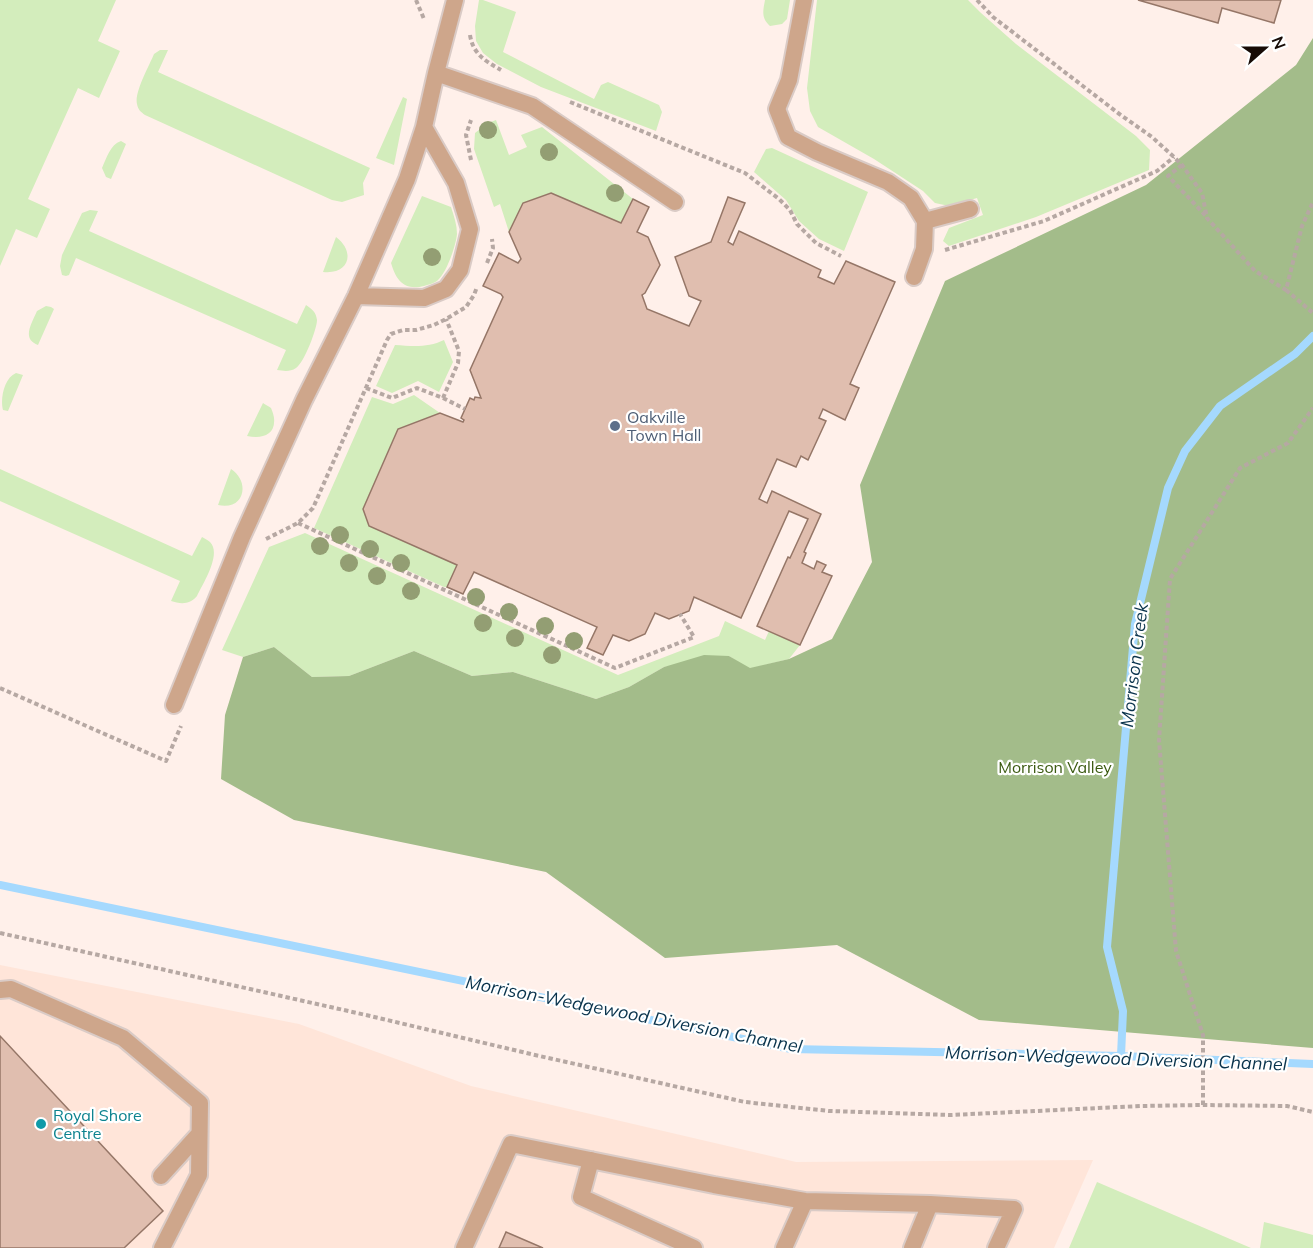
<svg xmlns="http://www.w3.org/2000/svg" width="1313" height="1248" font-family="Mulish,sans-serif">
  <rect width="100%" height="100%" fill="#fff0ea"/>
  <path fill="#ffe5d9" d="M0,965L299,1024L471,1086L796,1162L1093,1160L1054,1248H0Z"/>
  <path fill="#d3edbc" d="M0,0H116L98,41L120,51L99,98L78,88L28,199L50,209L37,238L16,229L0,266Z
    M479,0H483L516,12L503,52L594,99L601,85L608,82L659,105L662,112L656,131L541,87L497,64L483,53L476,41L475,26Z
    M765,0H790L787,19L782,24L770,26C761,18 763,11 765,0Z
    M817,0H968L981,13L1016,44L1136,136L1150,150L1149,170L1036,217L949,246L943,241L949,228L983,215L977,198L949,206L935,203L923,191L874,159L818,127L810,111L807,88Z
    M160,50H168L158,72L370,168L363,183L364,195L342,202L332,200L145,115C141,112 138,110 137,104C134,93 149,66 154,54Z
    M403,97L407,99L394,165L376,158Z
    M496,120L509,155L527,147L521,135L542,127L633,199L621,223L551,193L523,203L509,232L500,204L494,207L474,149L475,133L488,123Z
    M121,141L126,144L111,179L106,177L102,168C107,157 110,145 121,141Z
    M772,148L868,192L844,251L819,239L799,221L786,200L754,172L766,149Z
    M422,196L451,207C454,216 457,225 457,234C456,246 446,274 437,281C434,283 428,285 424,286C404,291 396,280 391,263Z
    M90,210L98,211L89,231L297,324L306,305C312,309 316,312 317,320C317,329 304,363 296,368C290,372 284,371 277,370L286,350L76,258L69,275L66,276L62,275L60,266L62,255L82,213Z
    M336,237C356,252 349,275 323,272Z
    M46,306L51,307L54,309L38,345C21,339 32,323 37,311Z
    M444,340L453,362L439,392L418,381L392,393L376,386L395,345C412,346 428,348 444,340Z
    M16,373L23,375L8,411L3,410C0,399 4,378 16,373Z
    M414,395L440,413L398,429L363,509L457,565L447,587H444L314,528L372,397L393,404Z
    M263,403C265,405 269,406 271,408C272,410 274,416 274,418C276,436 261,439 247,436Z
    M0,469L192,556L202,537C205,539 208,540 210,542C222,554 203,583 197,596C190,605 180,604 171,601L180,581L0,501Z
    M231,469C251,482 244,511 218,505Z
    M305,533L618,675L719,636L725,621L765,640L769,631L800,645L789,659L749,669L729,656L664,667L629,687L596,699L513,672L472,676L414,651L349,676L312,677L274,647L243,657L222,650L269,547Z
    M1097,1182L1251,1248H1069Z
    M1264,1222L1313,1235V1248H1260Z"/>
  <path fill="#a3bc8a" d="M1313,38V1048L979,1020L837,945L665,958L546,872L294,820L221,779L225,715L243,657L274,647L312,677L349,676L414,651L472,676L513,672L596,699L629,687L664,667L704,655L729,656L750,668L789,659L832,639L872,562L860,485L945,281L1146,185L1296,65Z"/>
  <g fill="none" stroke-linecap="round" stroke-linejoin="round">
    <path stroke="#a5d9fe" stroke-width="8" d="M0,885L791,1049L1121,1056L1313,1064
      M1121,1056L1123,1011L1107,947L1135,624L1168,488L1185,451L1220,406L1295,354L1313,336"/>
  </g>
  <path fill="#e0beaf" stroke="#957667" stroke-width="1.5" d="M1138,0H1281L1274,23L1222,8L1218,23Z
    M551,193L621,223L633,199L649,207L637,232L648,237L660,265L645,293L642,295L647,309L689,326L701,301L689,296L675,257L711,242L728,197L745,203L728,242L733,245L739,231L821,270L818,277L834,284L846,261L895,282L850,384L859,388L845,420L823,409L819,418L826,421L808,460L801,456L796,467L777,459L759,499L767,503L772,491L821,514L804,552L806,553L802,563L814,569L817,561L826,565L822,572L832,576L800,645L757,626L788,557L790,558L808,519L789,511L741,618L694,597L689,611L669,619L655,613L645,634L629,641L613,635L603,655L587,648L597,627L474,572L463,594L447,587L457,565L369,526L363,509L398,429L440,413L463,422L464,420L461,418L470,398L474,400L475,397L481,398L470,370L503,297L501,294L483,286L499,253L518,263L521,259L509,232L523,203Z
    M0,1036L163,1211L124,1248H0Z
    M506,1232L543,1248H499Z"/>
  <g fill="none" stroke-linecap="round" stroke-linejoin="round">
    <g stroke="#dacbc6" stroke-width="20">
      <path id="lane" d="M804,0L789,80L777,109L788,137L817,152L888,182L911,198L925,221L924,249L914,277
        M436,73L532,106L675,202
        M925,221L970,209
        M356,296L424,298L446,289L460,270L470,229L456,183L424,127
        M174,705L242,537L304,400L356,296L407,179L424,127L436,73L455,0
        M0,990L11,989L123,1038L200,1103L199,1175L162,1248
        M591,1160L581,1197L694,1248
        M161,1176L199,1134
        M464,1248L511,1144L714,1185L805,1201L930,1204L1014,1209L996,1248
        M784,1248L805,1201
        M912,1248L930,1204"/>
    </g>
    <path stroke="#b6a8a3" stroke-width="4" stroke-dasharray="4.5 3" stroke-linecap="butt" d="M416,0L424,19
      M977,0L993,17L1118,113L1152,137L1174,157L1182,165L1202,193L1207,218L1255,271L1286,290L1302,226L1313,202
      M470,35C473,54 485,61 501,70
      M570,102L745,173L779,199L790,210L797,224L816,243L841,256
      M471,160L466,135L471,120
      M1182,165L1168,176L1207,217
      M945,250L1044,221L1157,171L1174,157
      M487,263L493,248L492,239
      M1286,290L1313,313
      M366,388L392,398L417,388L443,398L458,363L459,351L446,319
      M443,398L465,409
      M298,523L615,668L694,637L680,614
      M266,539L298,523L313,508L387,340L391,334L403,330H416L434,325L446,319L466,307L474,295L477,287
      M0,688L166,761L181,726
      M0,933L366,1015L535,1055L745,1102L829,1111L951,1115L1141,1106L1203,1105L1287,1106L1313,1112
      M1203,1105V1035L1176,951L1159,740L1170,579L1240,468L1288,443L1313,408"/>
    <use href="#lane" stroke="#cea68b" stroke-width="16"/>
  </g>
  <g fill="#939e73">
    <circle cx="488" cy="130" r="9"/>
    <circle cx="549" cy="152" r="9"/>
    <circle cx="615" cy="193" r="9"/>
    <circle cx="432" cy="257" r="9"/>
    <circle cx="340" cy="535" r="9"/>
    <circle cx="320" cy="546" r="9"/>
    <circle cx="370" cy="549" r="9"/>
    <circle cx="349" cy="563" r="9"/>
    <circle cx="401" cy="563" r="9"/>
    <circle cx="377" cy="576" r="9"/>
    <circle cx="411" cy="591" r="9"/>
    <circle cx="476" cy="597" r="9"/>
    <circle cx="509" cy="612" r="9"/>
    <circle cx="483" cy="623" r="9"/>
    <circle cx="545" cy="626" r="9"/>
    <circle cx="515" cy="638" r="9"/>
    <circle cx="574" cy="641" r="9"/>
    <circle cx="552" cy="655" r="9"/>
  </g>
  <circle fill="#5c6f8a" stroke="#fff" stroke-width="2" cx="615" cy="426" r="6"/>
  <circle fill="#0f9aa8" stroke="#fff" stroke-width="2" cx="41" cy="1124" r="6"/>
  <g text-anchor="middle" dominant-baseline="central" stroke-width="4.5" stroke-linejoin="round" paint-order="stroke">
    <g font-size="16" fill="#4e5e75" stroke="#fff" text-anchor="start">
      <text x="627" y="417">Oakville<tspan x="627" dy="18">Town Hall</tspan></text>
    </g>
    <g font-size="16" fill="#3b5a11" stroke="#fff">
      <text x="1055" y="767">Morrison Valley</text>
    </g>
    <g font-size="16" fill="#0d838f" stroke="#fff" text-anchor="start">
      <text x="53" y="1115">Royal Shore<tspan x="53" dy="18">Centre</tspan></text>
    </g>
    <g font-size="18" font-style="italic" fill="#09334c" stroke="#fff">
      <text transform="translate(1134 665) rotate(-83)">Morrison Creek</text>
      <text transform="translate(634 1014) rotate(11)">Morrison-Wedgewood Diversion Channel</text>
      <text transform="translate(1116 1058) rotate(2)">Morrison-Wedgewood Diversion Channel</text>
    </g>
  </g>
  <g transform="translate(1265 48) rotate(69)" stroke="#ffffff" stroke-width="4.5" paint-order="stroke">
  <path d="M0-4.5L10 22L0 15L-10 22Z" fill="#170b06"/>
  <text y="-9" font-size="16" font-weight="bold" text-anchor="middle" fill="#170b06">N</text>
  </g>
</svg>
